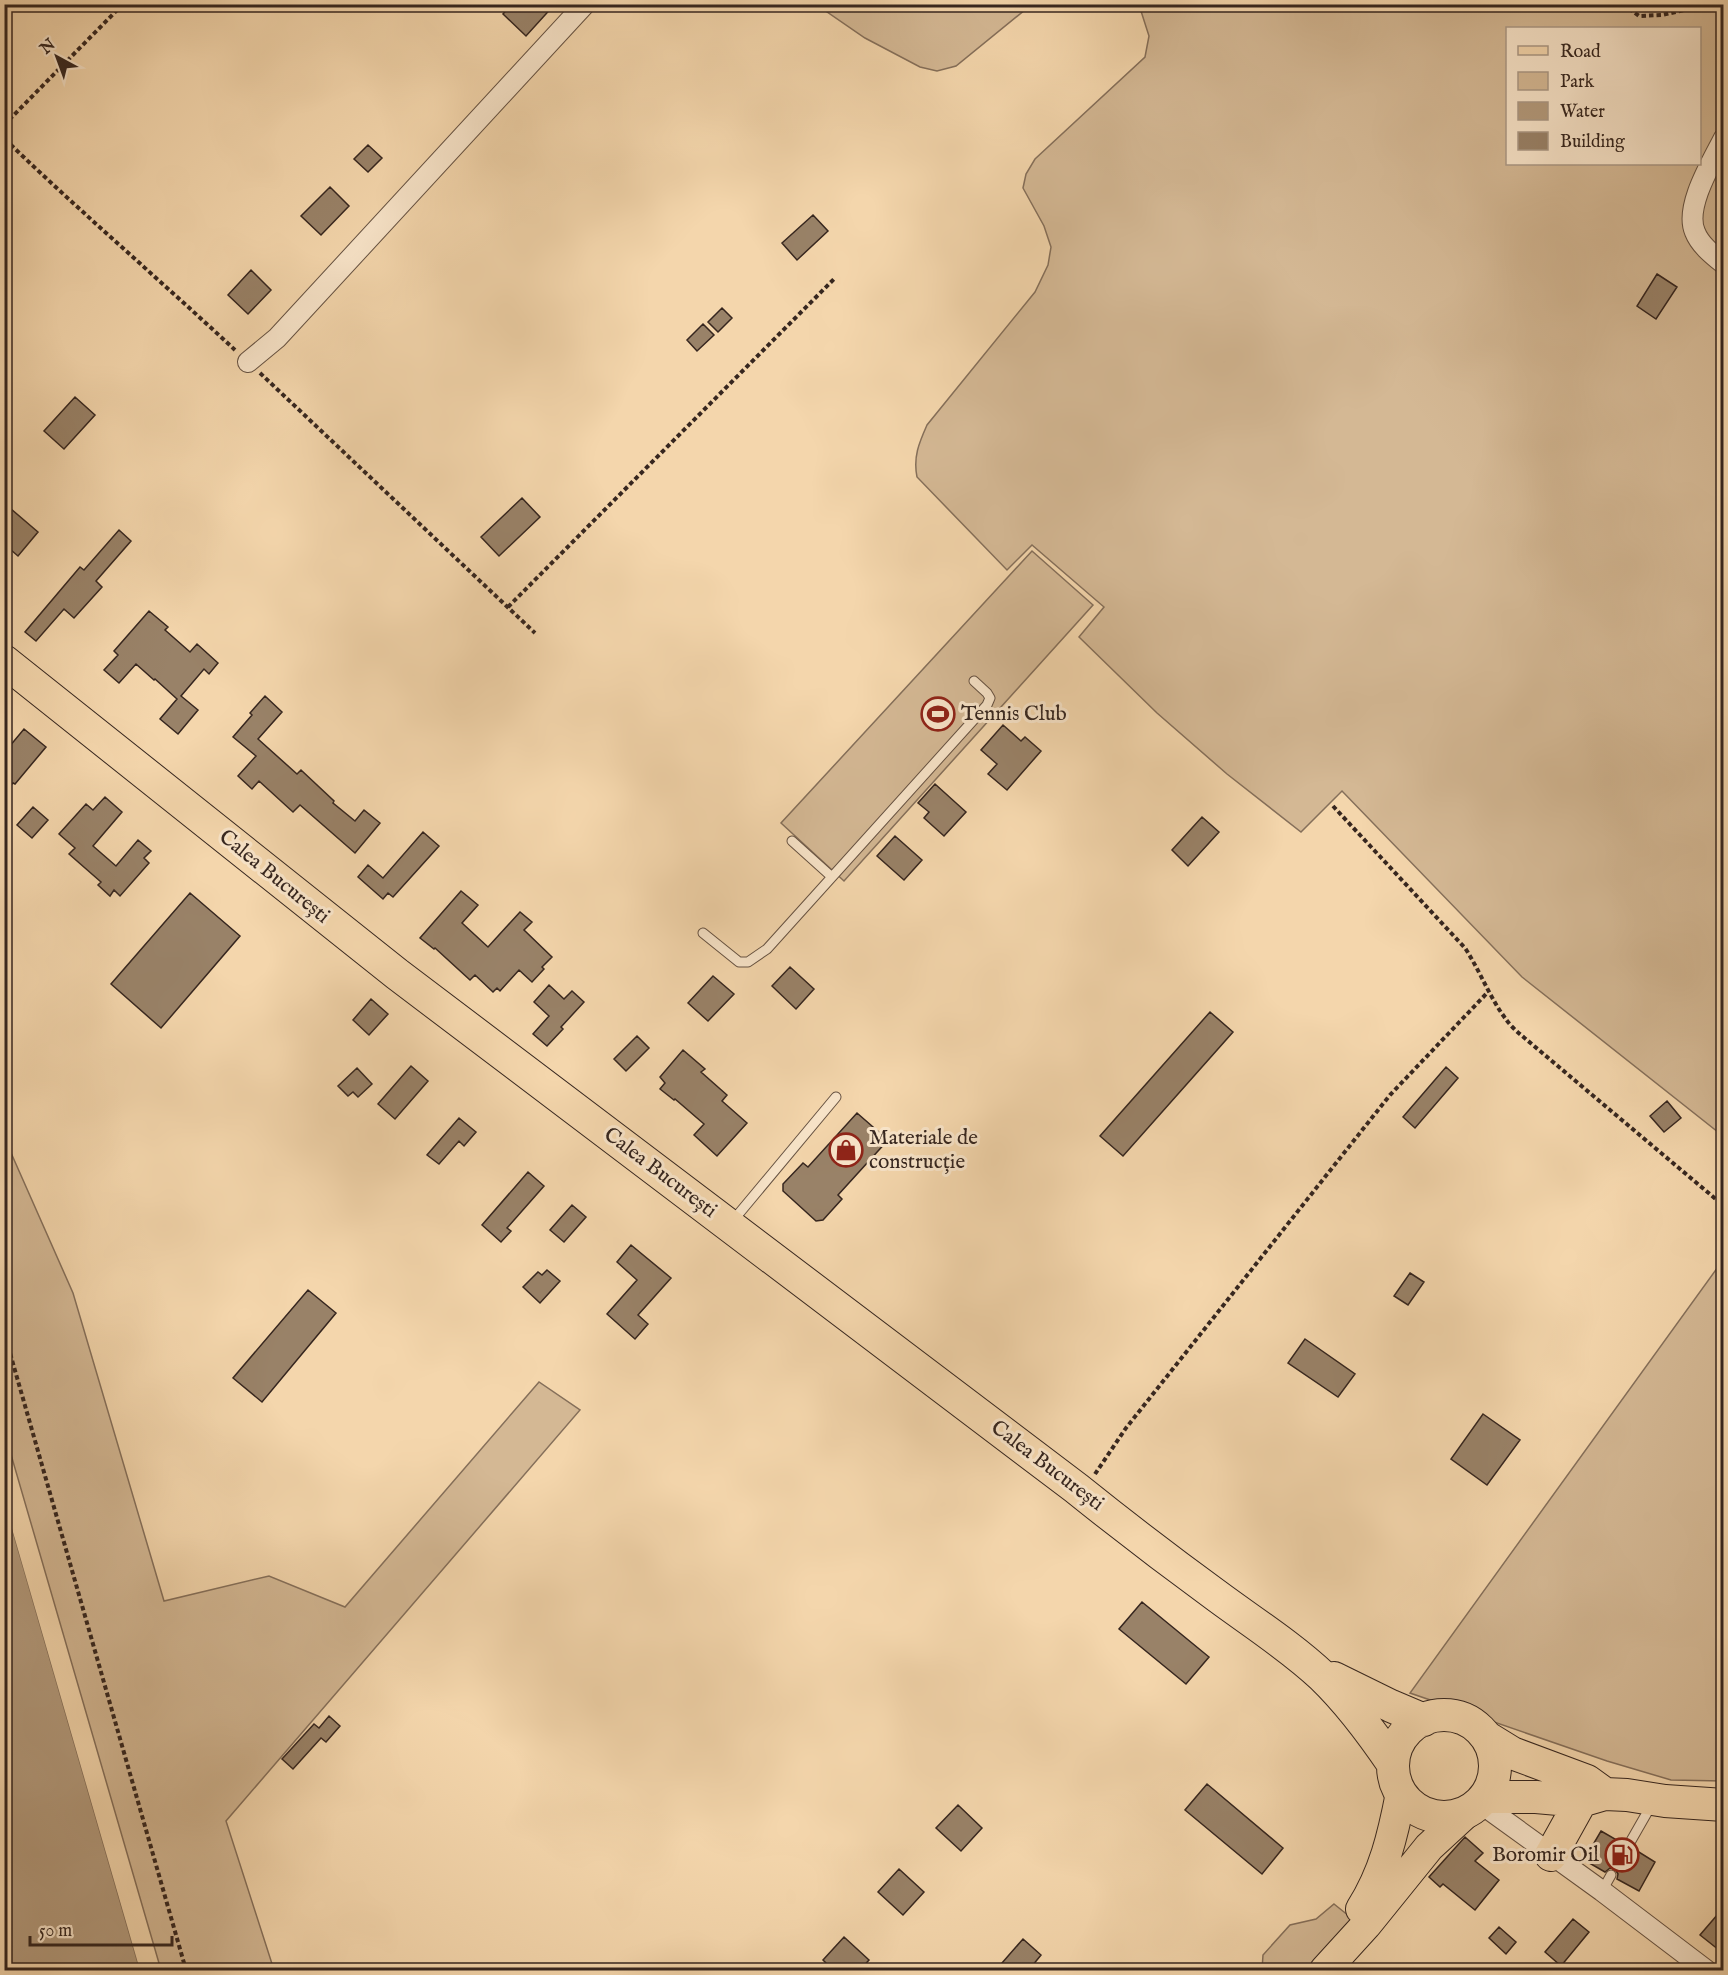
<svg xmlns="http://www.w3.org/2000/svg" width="1728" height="1975" font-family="'IM FELL English',serif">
  <rect width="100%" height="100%" fill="#f4d6ac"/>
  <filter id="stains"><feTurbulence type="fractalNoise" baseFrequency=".00333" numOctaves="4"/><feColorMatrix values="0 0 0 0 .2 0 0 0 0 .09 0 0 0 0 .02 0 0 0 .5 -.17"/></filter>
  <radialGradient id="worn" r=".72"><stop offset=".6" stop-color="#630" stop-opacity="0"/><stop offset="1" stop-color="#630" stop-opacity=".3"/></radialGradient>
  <path fill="#d4b894" stroke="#856f5a" stroke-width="1.5" fill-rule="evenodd" d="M817,5H1031L956,66L937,71L920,67L865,38Z
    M1137,5H1723V1136L1522,977L1342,791L1301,832L1227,774L1157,713L1079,637L1104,607L1032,545L1007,570L917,477C913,457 919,443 927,425L1035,292L1048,265L1051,247L1044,226L1023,188L1026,174L1035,159L1145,57L1149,36L1140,8ZM1508,28H1700V164H1508Z
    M1032,551L1093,605L844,881L781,823Z
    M4,1137L73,1293L164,1601L269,1576L345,1607L539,1382L580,1410L226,1821L274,1970H161L5,1434Z
    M1723,1260V1781L1671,1780L1607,1761L1410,1693Z
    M1334,1904L1369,1932L1338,1970H1262L1263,1955L1290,1925L1316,1919Z"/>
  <path fill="#b39a7c" stroke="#816c57" stroke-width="1.5" d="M4,1504H5L140,1970H5Z"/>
  <path fill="#f4d6ac" d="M4,1501L7,1503L143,1970H140Z"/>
  <path fill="#998268" stroke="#36261f" stroke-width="1.5" d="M512,4H555L526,36L503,14Z
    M368,145L382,158L368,172L354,159Z
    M330,187L349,206L321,235L301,216Z
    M813,215L828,231L797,260L782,243Z
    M251,270L271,290L248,314L228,295Z
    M1657,274L1677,287L1656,319L1637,306Z
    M722,308L732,318L718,332L708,322Z
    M703,324L714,335L697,351L687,340Z
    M75,397L95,415L64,449L44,431Z
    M522,498L540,517L499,556L481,537Z
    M4,503L38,532L18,556L4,544Z
    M119,530L131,541L96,581L102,587L74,618L64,609L36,641L25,632L80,567L84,570Z
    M149,611L168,627L165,630L190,652L197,644L218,663L209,674L204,669L181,696L198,710L178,734L160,719L177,699L155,679L154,680L136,664L119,683L104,670L118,655L114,651Z
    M265,696L282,712L258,739L297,774L301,770L334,801L333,803L355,821L364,810L380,823L355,853L300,805L293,812L259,781L252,789L238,776L256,756L233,737L252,715L250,713Z
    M1003,725L1021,741L1025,737L1041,751L1007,790L988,774L997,764L981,750Z
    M24,729L46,747L15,784L13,783L4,792V753Z
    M935,784L966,812L944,836L924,818L929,812L918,803Z
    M105,797L122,812L93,846L116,866L138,840L151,851L144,858L149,863L120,896L114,890L110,896L98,885L101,882L69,854L75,848L59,834L86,804L93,810Z
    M33,807L48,820L32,838L17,825Z
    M1202,817L1219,832L1188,866L1172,850Z
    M423,832L439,846L393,897L388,893L383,899L358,877L368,865L383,878Z
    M895,836L922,860L904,880L877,856Z
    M461,891L478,905L462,923L488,947L520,912L532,922L524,930L552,957L542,967L544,969L532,982L519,970L500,991L497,988L493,992L475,975L470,980L435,948L434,949L420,938Z
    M190,893L240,936L161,1028L111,984Z
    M790,967L814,989L796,1009L772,986Z
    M713,976L734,994L708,1021L688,1003Z
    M549,985L564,999L572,991L584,1002L561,1027L563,1029L547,1046L533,1034L549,1016L534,1002Z
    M371,999L388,1014L369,1035L353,1020Z
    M1210,1012L1233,1032L1123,1156L1100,1136Z
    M637,1036L649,1048L626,1071L614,1059Z
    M683,1050L705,1069L701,1072L727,1095L722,1101L747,1123L717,1156L694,1135L704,1124L675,1099L674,1100L660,1089L665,1083L660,1077Z
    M411,1066L428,1081L395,1119L378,1104Z
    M1446,1067L1458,1078L1415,1128L1403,1117Z
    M357,1068L372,1084L358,1097L353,1092L348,1096L338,1086Z
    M1667,1101L1681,1118L1664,1132L1650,1116Z
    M857,1113L888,1140L838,1195L842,1199L823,1220L816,1221L783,1191V1184L803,1163L808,1167Z
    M459,1118L476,1132L464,1146L459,1141L439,1164L427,1155Z
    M528,1172L544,1186L507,1228L511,1231L501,1242L482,1225Z
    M572,1205L586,1217L564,1242L550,1230Z
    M631,1245L671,1278L638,1315L648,1324L635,1339L607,1314L637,1280L617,1262Z
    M547,1270L560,1281L540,1303L523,1287L538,1272L542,1275Z
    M1410,1273L1424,1282L1408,1305L1394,1296Z
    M308,1290L336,1313L262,1402L233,1378Z
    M1305,1339L1355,1374L1338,1397L1288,1363Z
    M1483,1414L1520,1440L1487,1485L1451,1459Z
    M1142,1602L1209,1657L1186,1684L1119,1629Z
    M329,1716L340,1726L326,1742L321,1738L293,1769L282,1759L314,1724L319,1728Z
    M1207,1784L1283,1848L1262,1874L1185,1810Z
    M958,1805L982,1828L961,1851L936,1828Z
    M1601,1831L1622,1843L1621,1847L1624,1852L1629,1853L1634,1849L1655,1862L1639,1891L1617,1879L1618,1874L1615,1869L1610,1868L1605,1872L1584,1860Z
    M1465,1837L1483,1853L1475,1861L1499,1880L1475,1910L1443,1884L1440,1887L1429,1877Z
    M899,1869L924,1892L903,1915L878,1892Z
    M1724,1907V1954L1700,1935Z
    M1573,1919L1589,1932L1561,1966L1545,1952Z
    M1499,1927L1516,1942L1506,1954L1489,1938Z
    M844,1937L869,1960L859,1971H834L823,1960Z
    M1023,1939L1041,1955L1028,1971H995Z"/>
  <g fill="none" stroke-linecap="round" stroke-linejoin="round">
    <g stroke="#665242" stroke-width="11">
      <path id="service" d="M792,841L832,877
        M703,933L739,962H748L767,949L987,705L990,698L987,693L974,681
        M731,1223L836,1097
        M1628,1846L1652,1804
        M1602,1891L1611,1875"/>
    </g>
    <g stroke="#665242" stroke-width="22">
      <path id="minor" d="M1724,138C1712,162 1684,207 1695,232C1700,245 1713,255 1724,264
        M248,362L277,338L585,4
        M1480,1803L1602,1891L1706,1970"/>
    </g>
    <g stroke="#36261f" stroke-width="32">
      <path id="primary" d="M1361,1909C1384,1873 1393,1835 1401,1793
        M1325,1970L1366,1925L1429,1847L1467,1812"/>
    </g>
    <g stroke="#36261f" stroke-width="34">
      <path id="trunk" d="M4,661L397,974L1076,1488C1122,1525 1169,1561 1217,1596C1252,1622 1290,1646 1322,1676C1349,1702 1372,1733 1393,1764
        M1334,1678L1391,1706L1424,1720
        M1393 1766a51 51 0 1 1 102 0a51 51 0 1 1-102 0Z
        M1486,1737L1512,1753L1587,1781L1605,1794
        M1485,1797H1536L1581,1801L1605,1794L1627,1795L1665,1801L1724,1805
        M1551,1855L1581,1801"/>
    </g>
    <path stroke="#36261f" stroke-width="4" stroke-dasharray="4.5 3" stroke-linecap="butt" d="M1623,4L1639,16L1662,15L1712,4
      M4,125L123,4
      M4,141L11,145C84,215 161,281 235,350
      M260,373L535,633
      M508,607L835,278
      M1333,806L1465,948C1480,971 1489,996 1505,1018C1509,1024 1515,1030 1521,1035L1724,1206
      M4,1332L186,1970
      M1095,1474L1126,1428L1390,1095L1488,992"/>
    <use href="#service" stroke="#f8e4c9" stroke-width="9"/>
    <use href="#minor" stroke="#f8e4c9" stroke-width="20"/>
    <use href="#primary" stroke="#f4d6ac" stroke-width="30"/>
    <use href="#trunk" stroke="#f4d6ac" stroke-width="32"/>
  </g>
  <defs>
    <g id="stadium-ring" transform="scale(1.725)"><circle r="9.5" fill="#f8e4c9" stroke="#8f2418" stroke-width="1.5"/><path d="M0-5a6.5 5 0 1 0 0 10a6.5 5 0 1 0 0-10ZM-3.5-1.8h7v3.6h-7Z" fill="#8f2418"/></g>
    <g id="shop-ring" transform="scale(1.725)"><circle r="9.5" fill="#f8e4c9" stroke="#8f2418" stroke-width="1.5"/><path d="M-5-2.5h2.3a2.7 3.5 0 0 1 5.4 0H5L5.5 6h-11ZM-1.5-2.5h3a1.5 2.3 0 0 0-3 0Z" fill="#8f2418"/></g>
    <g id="fuel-ring" transform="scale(1.725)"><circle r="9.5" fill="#f8e4c9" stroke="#8f2418" stroke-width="1.5"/><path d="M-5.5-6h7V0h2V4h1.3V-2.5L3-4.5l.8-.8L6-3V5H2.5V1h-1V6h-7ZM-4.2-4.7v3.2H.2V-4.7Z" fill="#8f2418"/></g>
  </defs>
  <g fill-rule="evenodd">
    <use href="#stadium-ring" x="938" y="714"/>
    <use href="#shop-ring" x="846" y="1150"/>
    <use href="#fuel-ring" x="1622" y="1855"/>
  </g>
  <g text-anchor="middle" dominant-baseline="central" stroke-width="6" stroke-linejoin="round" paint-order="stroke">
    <g font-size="21" fill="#36261f" stroke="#f8e4c9" text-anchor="start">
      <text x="961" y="714">Tennis Club</text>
      <text x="869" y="1138">Materiale de<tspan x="869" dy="24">construcție</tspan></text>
      <text x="1599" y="1855" text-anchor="end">Boromir Oil</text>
    </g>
    <g font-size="21" fill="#36261f" stroke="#f8e4c9">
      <text transform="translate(274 877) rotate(39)">Calea București</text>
      <text transform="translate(660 1173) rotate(37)">Calea București</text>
      <text transform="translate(1047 1466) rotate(37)">Calea București</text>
    </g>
  </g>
  <rect width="1728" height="1975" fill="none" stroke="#f4d6ac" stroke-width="24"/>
  <rect x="6" y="6" width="1716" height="1963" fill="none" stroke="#36261f" stroke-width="3"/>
  <rect x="12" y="12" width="1704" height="1951" fill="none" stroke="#36261f" stroke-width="1.5"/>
  <rect x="1506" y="27" width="195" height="138" fill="#f8e4c9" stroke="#aa9885" stroke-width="1.5"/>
  <rect x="1518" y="46" width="30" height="9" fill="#f4d6ac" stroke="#aa9885" stroke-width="1.5"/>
  <text x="1560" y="57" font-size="18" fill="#36261f">Road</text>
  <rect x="1518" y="72" width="30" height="18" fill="#d4b894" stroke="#aa9885" stroke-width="1.5"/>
  <text x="1560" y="87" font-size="18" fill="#36261f">Park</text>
  <rect x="1518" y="102" width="30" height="18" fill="#b39a7c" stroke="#aa9885" stroke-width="1.5"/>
  <text x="1560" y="117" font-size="18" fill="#36261f">Water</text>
  <rect x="1518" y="132" width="30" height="18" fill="#998268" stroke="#aa9885" stroke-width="1.5"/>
  <text x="1560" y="147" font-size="18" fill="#36261f">Building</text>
  <g transform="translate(57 57) rotate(319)" stroke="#f8e4c9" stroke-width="4.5" paint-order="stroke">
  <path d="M0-4.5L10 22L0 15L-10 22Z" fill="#36261f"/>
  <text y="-9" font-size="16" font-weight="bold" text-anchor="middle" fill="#36261f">N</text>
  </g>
  <path d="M30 1936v9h142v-9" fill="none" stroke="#36261f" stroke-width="3"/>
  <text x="39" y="1936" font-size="18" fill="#36261f" stroke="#f8e4c9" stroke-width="4.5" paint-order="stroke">50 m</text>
  <rect width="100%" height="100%" filter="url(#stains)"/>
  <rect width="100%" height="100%" fill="url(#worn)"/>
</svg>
